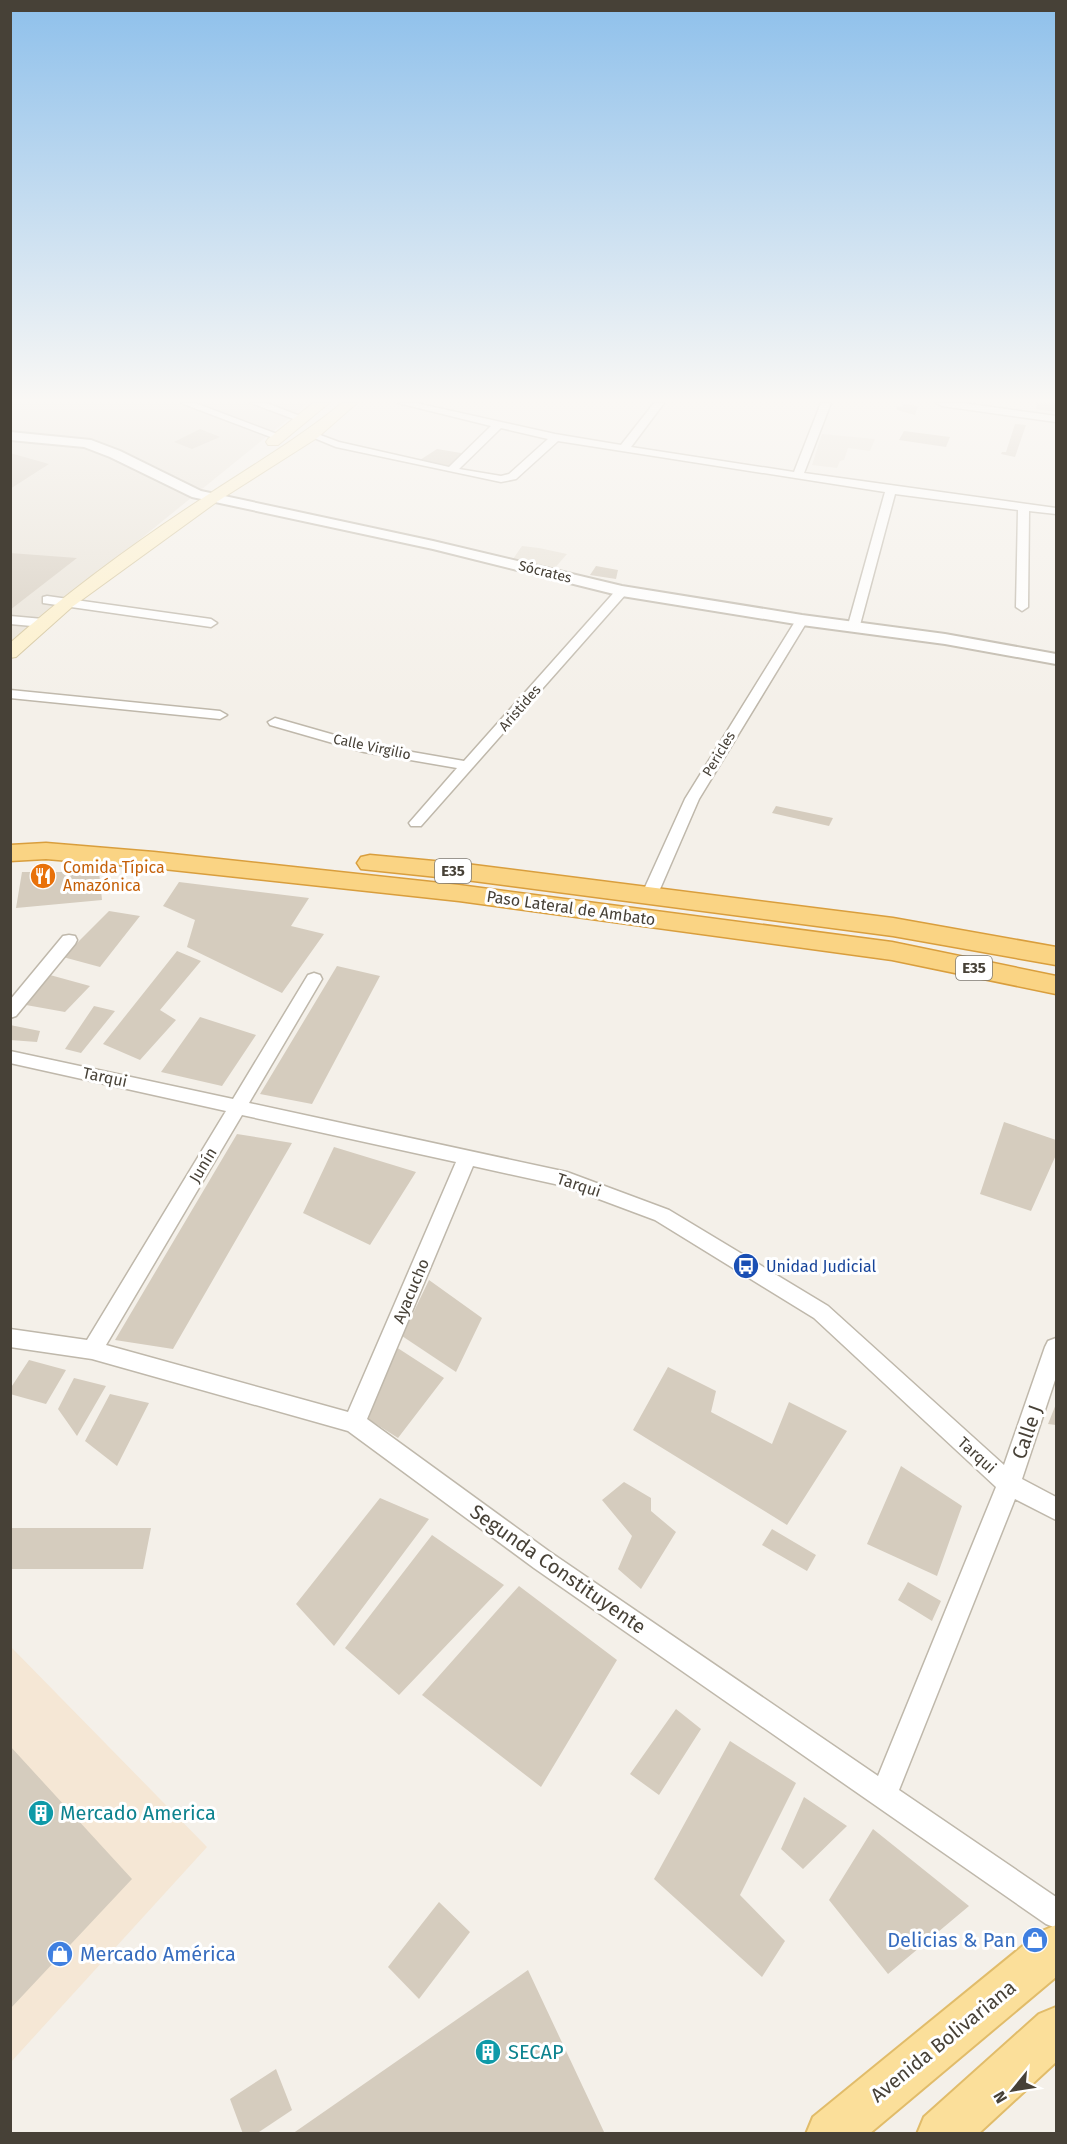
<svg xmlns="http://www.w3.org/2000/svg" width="1067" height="2144" font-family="'Fira Sans',sans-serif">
  <rect width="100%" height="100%" fill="#f4f0e9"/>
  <path fill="#e8e2d7" d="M11,403H308L11,644Z
    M822,434L875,439L870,451L848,448L844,460L840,461L837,468L812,465Z
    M522,546L539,548L567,554L553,570L513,559Z"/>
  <path fill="#f5e7d5" d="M10,1646L207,1847L11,2062H10Z"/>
  <path fill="#d5ccbe" d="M1037,403H1056V412L1036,409Z
    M903,404L918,406L915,415L897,410L896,406L902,407Z
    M1015,424L1026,425L1015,457L1001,454L1002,452H1006Z
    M200,429L220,437L192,449L174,442Z
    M904,431L950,437L946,447L899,440Z
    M437,449L467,454L448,468L420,460Z
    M10,453L49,464L10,489Z
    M10,553L77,558L10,610Z
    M596,566L618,570L616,579L590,575Z
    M776,806L833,818L829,826L772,813Z
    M22,872H99L102,900L16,908Z
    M179,882L309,898L291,926L324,934L282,993L187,947L195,920L163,906Z
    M109,911L140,916L100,967L63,957Z
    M177,951L201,961L160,1010L176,1020L140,1060L103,1044Z
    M337,966L380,976L312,1104L260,1094Z
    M50,975L90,986L65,1012L26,1005Z
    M94,1006L115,1011L81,1053L65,1049Z
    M200,1017L256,1035L222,1086L161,1072Z
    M10,1025L40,1031L37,1042L10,1040Z
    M1004,1122L1056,1140V1155L1031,1211L980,1194Z
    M237,1134L292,1143L173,1349L115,1340Z
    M334,1147L416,1172L370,1245L303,1213Z
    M429,1280L482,1318L456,1372L402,1336Z
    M393,1345L444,1378L398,1438L365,1417Z
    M29,1360L66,1370L46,1404L10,1394V1389Z
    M668,1367L716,1391L711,1412L772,1444L789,1402L847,1431L787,1525L633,1430Z
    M74,1378L106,1386L77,1436L58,1409Z
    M110,1394L149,1403L117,1466L85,1441Z
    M1056,1404V1425L1048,1424Z
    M901,1466L962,1506L937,1576L867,1544Z
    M624,1482L651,1498V1511L676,1532L641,1589L618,1569L632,1536L602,1500Z
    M380,1498L429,1519L334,1646L296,1604Z
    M10,1528H151L143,1569H10Z
    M772,1529L816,1555L807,1571L762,1545Z
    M432,1535L504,1585L399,1695L345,1648Z
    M908,1582L941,1601L932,1621L898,1600Z
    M519,1586L617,1660L541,1787L422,1695Z
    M676,1709L701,1729L659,1795L630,1774Z
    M730,1741L796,1783L740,1895L785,1941L762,1977L654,1879Z
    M10,1746L132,1879L10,2009Z
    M804,1797L847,1826L803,1869L781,1849Z
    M873,1829L969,1906L888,1974L829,1900Z
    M439,1902L470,1932L419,1999L388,1967Z
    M528,1970L605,2134H292Z
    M276,2069L292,2110L256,2134H243L230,2099Z"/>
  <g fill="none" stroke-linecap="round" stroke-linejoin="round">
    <g stroke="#bfb8ab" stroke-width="3">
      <path id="minor" d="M181,403H195L285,437L276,439Z
        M251,403H266L308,419L299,421Z
        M398,403H416L555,434L621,445L654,403H664L631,447L794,472L821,403H831L804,473L1056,508V514L1029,511L1028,607L1022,611L1016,607L1018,510L895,494L860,625L854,629L848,625L885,492L558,441L516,479L501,482L336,447L307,435L312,432L339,442L449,467L491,426ZM501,428L548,439L509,474L501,476L459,469Z
        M937,403H963L1056,416V422L942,406Z
        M622,587L628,591L626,594L421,826H411L409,823L457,768L364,752L270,725L268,722L275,718L366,744L464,761L618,588Z
        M47,596L211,619L217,623L211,627L43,603V597Z
        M10,616L43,619L49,623L43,627L10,624Z
        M802,616L808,620L699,799L657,896L655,899H643L641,896L685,799L796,620Z
        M10,690L220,711L227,715L220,719L10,698Z
        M69,935L75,936L77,940L75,944L16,1016L10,1018V1000L63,936Z
        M314,973L320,975L322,979L249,1103L567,1172L669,1210L828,1306L1004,1465L1045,1347L1048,1341L1056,1338V1377L1022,1479L1056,1497V1520L1015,1499L899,1790L1056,1897V1928L1046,1924L534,1568L348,1431L92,1359L10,1347V1329L87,1340L226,1111L10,1063V1051L233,1099L308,975ZM242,1115L456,1162L348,1412L106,1345ZM473,1166L564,1186L655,1220L814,1318L996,1487L878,1776L550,1552L367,1419Z"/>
    </g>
    <g stroke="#bfb8ab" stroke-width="4">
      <path id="tertiary" d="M10,432L91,440L120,451L201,491L433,541L622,586L802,615L945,634L1056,654V664L945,644L802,625L622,596L433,549L192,497L110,457L84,447L10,440Z"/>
    </g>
    <g stroke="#d2c399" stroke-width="2">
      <path id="secondary" d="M313,403H329L278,445H268L266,442L268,439Z
        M342,403H357L317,438L218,501L72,607L16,657L10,658V643C72,588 140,539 209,494C255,464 299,438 342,403Z"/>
    </g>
    <g stroke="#e1bc6a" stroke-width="4">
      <path id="primary" d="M1056,1925V1977L869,2134H806L813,2117L1040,1932Z
        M1056,2007V2062L978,2134H917L924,2117L1039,2014Z"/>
    </g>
    <g stroke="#d99e3d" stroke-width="3">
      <path id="trunk" d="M46,843L154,852L459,885L892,942L1056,976V994L892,960L459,901L154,868L46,859L10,861V845Z
        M370,855L466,864L893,918L1056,947V965L893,936L466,880L361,869L357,863L361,857Z"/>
    </g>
    <use href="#minor" fill="#fff" fill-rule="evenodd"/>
    <use href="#tertiary" fill="#fff" fill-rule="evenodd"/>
    <use href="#secondary" fill="#fdf0ca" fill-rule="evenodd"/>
    <use href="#primary" fill="#fbdf9a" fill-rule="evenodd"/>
    <use href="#trunk" fill="#fad484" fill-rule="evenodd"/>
  </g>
  <linearGradient id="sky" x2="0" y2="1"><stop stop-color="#8ec0eb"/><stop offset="0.57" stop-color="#faf8f5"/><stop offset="1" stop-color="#faf8f5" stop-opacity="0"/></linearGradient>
  <rect width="1067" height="703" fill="url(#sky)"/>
  <defs>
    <g id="restaurant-disc" transform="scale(1.35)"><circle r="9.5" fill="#e8710a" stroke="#fff"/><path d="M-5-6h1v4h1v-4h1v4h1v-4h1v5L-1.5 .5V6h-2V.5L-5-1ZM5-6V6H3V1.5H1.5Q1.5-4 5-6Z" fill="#fff"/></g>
    <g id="bus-disc" transform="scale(1.35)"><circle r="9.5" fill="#1a4fb4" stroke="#fff"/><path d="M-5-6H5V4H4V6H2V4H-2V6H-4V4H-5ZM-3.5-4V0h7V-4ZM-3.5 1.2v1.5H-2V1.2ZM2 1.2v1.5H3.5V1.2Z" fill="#fff"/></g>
    <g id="building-disc" transform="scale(1.35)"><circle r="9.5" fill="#0f9aa8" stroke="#fff"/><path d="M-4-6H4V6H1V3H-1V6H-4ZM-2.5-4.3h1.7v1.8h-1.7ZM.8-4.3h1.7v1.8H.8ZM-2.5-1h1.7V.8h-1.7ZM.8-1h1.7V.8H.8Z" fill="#fff"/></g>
    <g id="shop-disc" transform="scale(1.35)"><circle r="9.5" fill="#3f7fe0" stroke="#fff"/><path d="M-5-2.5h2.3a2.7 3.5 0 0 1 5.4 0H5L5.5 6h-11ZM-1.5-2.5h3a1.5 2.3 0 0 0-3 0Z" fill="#fff"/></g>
  </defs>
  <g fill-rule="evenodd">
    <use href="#restaurant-disc" x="43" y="876"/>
    <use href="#bus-disc" x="746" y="1266"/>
    <use href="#building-disc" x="41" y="1813"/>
    <use href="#shop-disc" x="1035" y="1940"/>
    <use href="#shop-disc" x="60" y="1954"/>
    <use href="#building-disc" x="488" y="2052"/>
  </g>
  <g text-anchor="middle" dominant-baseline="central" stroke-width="6" stroke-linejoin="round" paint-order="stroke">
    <g font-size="14" fill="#474137" stroke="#fff">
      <text transform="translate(545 572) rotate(14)">Sócrates</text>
      <text transform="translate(520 708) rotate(-49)">Aristides</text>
      <text transform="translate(372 747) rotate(12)">Calle Virgilio</text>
      <text transform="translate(719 754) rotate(-59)">Pericles</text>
    </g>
    <g fill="#fff" stroke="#7e7a73" stroke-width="1.5">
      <rect x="435" y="859" width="36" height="24" rx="4.5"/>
      <rect x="956" y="956" width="36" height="24" rx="4.5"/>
    </g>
    <g font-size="15" font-weight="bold" fill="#474137">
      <text x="453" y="871">E35</text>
      <text x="974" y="968">E35</text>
    </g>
    <g font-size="16" fill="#c56008" stroke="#fff" text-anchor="start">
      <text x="63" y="867">Comida Típica<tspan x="63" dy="18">Amazónica</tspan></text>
    </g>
    <g font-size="16" fill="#474137" stroke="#fff">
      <text transform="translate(571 908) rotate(8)">Paso Lateral de Ambato</text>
      <text transform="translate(105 1077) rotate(12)">Tarqui</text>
      <text transform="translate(203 1165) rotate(-59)">Junín</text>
      <text transform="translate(579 1185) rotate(18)">Tarqui</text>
      <text transform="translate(411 1291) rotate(-67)">Ayacucho</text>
      <text transform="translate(977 1455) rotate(42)">Tarqui</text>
    </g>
    <g font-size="16" fill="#164399" stroke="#fff" text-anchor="start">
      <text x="766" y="1266">Unidad Judicial</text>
    </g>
    <g font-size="20" fill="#474137" stroke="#fff">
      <text transform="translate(1027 1432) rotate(-71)">Calle J</text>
      <text transform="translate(558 1569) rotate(35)">Segunda Constituyente</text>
      <text transform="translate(943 2041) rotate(-39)">Avenida Bolivariana</text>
    </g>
    <g font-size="20" fill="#0d838f" stroke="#fff" text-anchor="start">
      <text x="60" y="1813">Mercado America</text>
      <text x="508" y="2052">SECAP</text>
    </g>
    <g font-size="20" fill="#366cbe" stroke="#fff" text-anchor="end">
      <text x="1016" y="1940">Delicias &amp; Pan</text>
      <text x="80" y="1954" text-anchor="start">Mercado América</text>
    </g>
  </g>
  <rect width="1067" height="2144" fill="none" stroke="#474137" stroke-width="24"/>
  <g transform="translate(1013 2090) rotate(240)" stroke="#ffffff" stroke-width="4.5" paint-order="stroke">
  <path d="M0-4.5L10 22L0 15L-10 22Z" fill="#474137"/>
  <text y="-9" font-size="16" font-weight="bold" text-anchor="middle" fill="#474137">N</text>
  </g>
</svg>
